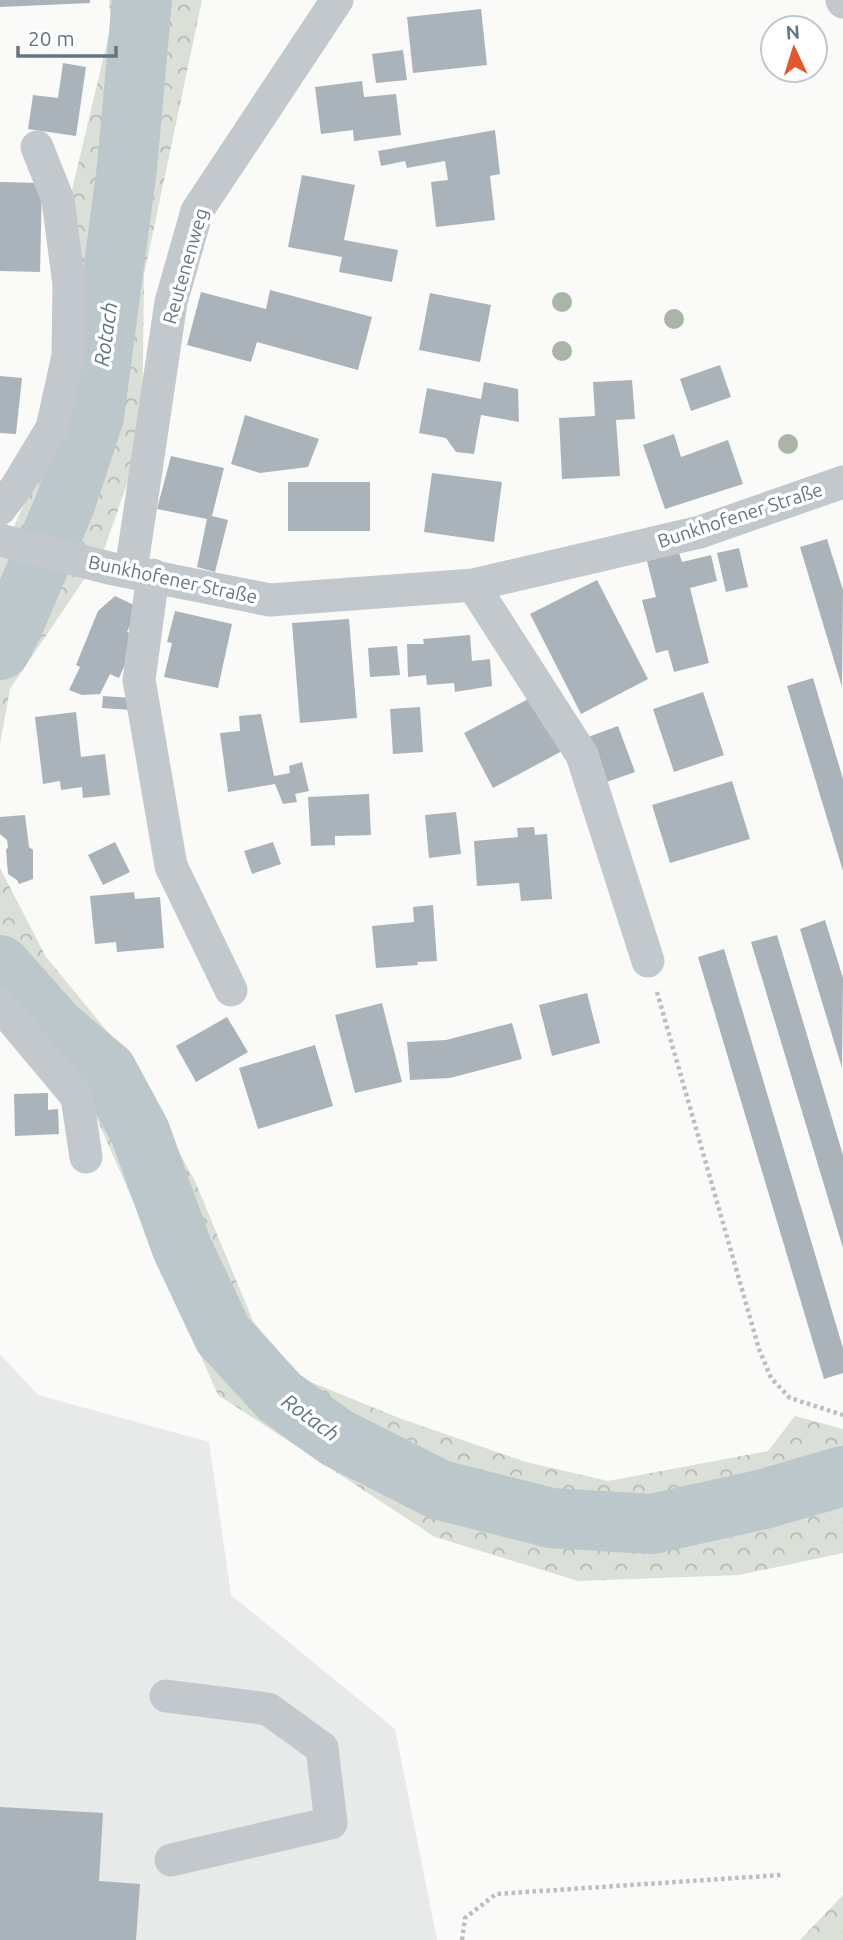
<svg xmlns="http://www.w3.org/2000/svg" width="843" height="1940" font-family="Ubuntu,sans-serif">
  <defs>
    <pattern id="forest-crowns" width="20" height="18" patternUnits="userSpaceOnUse" patternTransform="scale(1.75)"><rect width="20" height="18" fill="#dadfd7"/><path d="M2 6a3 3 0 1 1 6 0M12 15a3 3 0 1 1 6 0" fill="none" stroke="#b4b9b4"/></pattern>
  </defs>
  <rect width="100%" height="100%" fill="#fafaf8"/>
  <path fill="#e8e9e9" d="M0,1354L38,1395L209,1442L231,1595L395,1729L437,1940H0Z"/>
  <path fill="url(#forest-crowns)" d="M109,0H202L144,275L142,441L104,550L10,689L0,744V559L31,487L64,430L70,198L111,26Z
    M0,868L46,957L121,1048L195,1181L253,1321L301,1378L399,1418L526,1462L608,1481L768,1451L795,1416L843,1429V1553L739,1575L578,1581L435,1537L218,1395L87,1096L0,985Z
    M843,1895V1940H800Z"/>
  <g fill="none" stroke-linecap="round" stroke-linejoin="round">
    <path stroke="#bbc7cb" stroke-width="60" d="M0,650L16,619L65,504L94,416L127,167L142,0
      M0,965L56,1028L107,1071L140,1132L182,1248L223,1335L280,1397L337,1438L440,1490L551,1518L652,1524L764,1499L843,1476"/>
  </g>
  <path fill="#aab3b9" d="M0,0H90V3L0,7Z
    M481,9L487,65L413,73L407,17Z
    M403,50L407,80L376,83L372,54Z
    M63,63L86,67L76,136L28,129L33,95L58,98Z
    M362,81L364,97L396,94L401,135L354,141L353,130L321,134L315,87Z
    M495,130L500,174L490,176L495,220L436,227L431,182L448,180L445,161L407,168L405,161L381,166L378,151Z
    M302,175L355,185L344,240L398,250L392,282L339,272L342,257L288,247Z
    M0,182L42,183L40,272L0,271Z
    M270,290L372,317L358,370L257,342L251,362L187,345L201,292L266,309Z
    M430,293L491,305L480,362L419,350Z
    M720,365L731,397L691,411L680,379Z
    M0,376L22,378L16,434L0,433Z
    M632,380L635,419L616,420L620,476L562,479L559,418L595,416L593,382Z
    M484,382L518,389L519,422L481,415L474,454L456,452L446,438L419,433L427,388L481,399Z
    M245,415L319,439L308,467L260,473L231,464Z
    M674,434L681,457L728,440L743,484L665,509L643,445Z
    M171,456L224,468L212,516L228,520L215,572L197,567L207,519L157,509Z
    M432,473L502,482L494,542L424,532Z
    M288,482H370V531H288Z
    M827,539L843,590L842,687L800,547Z
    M739,548L748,587L726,592L717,553Z
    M679,553L682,562L711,555L717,581L690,588L709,663L674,672L668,650L656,653L642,600L656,597L647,561Z
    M597,580L648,679L581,714L530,614Z
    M115,596L138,607L127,632L137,637L119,678L110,674L100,694L82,695L69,690L80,667L76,665L98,611Z
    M175,611L232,624L218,688L164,677L172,643L167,642Z
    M349,619L357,718L300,723L292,623Z
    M470,635L472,661L490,659L492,686L455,692L454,683L427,685L426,675L408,677L407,644H424L423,639Z
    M397,646L400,675L370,677L368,648Z
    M813,678L843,779V871L787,686Z
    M703,692L724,755L674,772L653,709Z
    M103,696L132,698L131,710L102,708Z
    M534,696L564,750L493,788L464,733Z
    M420,707L423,752L393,754L390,709Z
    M76,712L81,757L105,754L110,795L83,798L82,787L61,790L60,781L43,784L35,717Z
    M261,714L274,776L290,773L289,766L302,762L309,791L295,794L297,802L283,804L275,784L228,792L220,733L240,731L239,716Z
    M618,726L635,772L604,783L588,737Z
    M732,781L750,839L670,863L652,805Z
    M369,794L371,835L335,836V845L311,846L308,797Z
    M456,812L461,854L429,858L425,815Z
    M25,815L29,847L33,850V879L19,884L17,880L8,874L6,850L8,847L7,840L0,834V817Z
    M534,827L535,835L547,834L552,899L521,901L519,883L477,886L474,841L518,837L517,828Z
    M115,842L130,872L103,885L88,855Z
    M273,842L281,864L252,874L244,851Z
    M134,892L135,899L160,897L164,948L117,952L116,942L95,944L90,896Z
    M433,905L437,961L417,962L418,965L376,968L372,926L414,922L413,907Z
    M825,920L843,978L842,1068L800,929Z
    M777,935L843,1155V1248L751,942Z
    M724,949L843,1348V1373L824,1379L698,957Z
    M587,993L600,1043L552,1056L539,1005Z
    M382,1003L402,1082L355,1093L335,1015Z
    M227,1017L248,1052L196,1082L176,1046Z
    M512,1023L522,1059L450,1078L410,1080L407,1042L446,1040Z
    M315,1045L333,1106L258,1129L239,1068Z
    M48,1093V1110L58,1109L59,1134L15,1136L14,1094Z
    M0,1807L103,1813L99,1881L140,1884L136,1940H0Z"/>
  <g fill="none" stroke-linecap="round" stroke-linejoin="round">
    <path stroke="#bbbfc2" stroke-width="4.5" stroke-dasharray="3.5 3.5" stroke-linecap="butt" d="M657,992L759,1349L771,1378L790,1398L843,1415
      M462,1940L465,1918L496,1894L781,1875"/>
    <path stroke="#c3c8cc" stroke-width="33" d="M842,0L843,2
      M0,509L17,486L52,428L68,356L69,284L58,200L37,147
      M0,540L109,568L270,600L473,585L700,532L843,482
      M131,571L171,302L197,211L337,0
      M153,575L139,680L171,866L231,990
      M473,585L582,755L648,961
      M0,1005L77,1097L86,1157
      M166,1696L268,1709L322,1748L331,1823L171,1860"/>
  </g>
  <g fill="#aab4a7">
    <circle cx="562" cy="302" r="10"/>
    <circle cx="674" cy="319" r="10"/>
    <circle cx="562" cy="351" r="10"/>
    <circle cx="788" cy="444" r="10"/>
  </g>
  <g text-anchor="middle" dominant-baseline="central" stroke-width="7" stroke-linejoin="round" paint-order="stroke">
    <g font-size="19" fill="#657683" stroke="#fff">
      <text transform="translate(185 266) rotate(-74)">Reutenenweg</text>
      <text transform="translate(740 515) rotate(-18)">Bunkhofener Straße</text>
      <text transform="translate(173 579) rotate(12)">Bunkhofener Straße</text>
    </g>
    <g font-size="21" font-style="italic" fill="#60757c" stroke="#fff">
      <text transform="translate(105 334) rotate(-82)">Rotach</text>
      <text transform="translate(311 1417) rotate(36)">Rotach</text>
    </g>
  </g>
  <g transform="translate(794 49) rotate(356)"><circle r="33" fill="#ffffff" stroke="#c1c8cd" stroke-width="2"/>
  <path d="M0-5L12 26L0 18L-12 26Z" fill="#e4572e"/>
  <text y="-10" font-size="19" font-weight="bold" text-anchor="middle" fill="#657683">N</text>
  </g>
  <path d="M18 46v10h98v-10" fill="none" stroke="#657683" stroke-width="3.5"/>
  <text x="28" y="46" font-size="21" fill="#657683" stroke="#ffffff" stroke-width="5" paint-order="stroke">20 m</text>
</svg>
